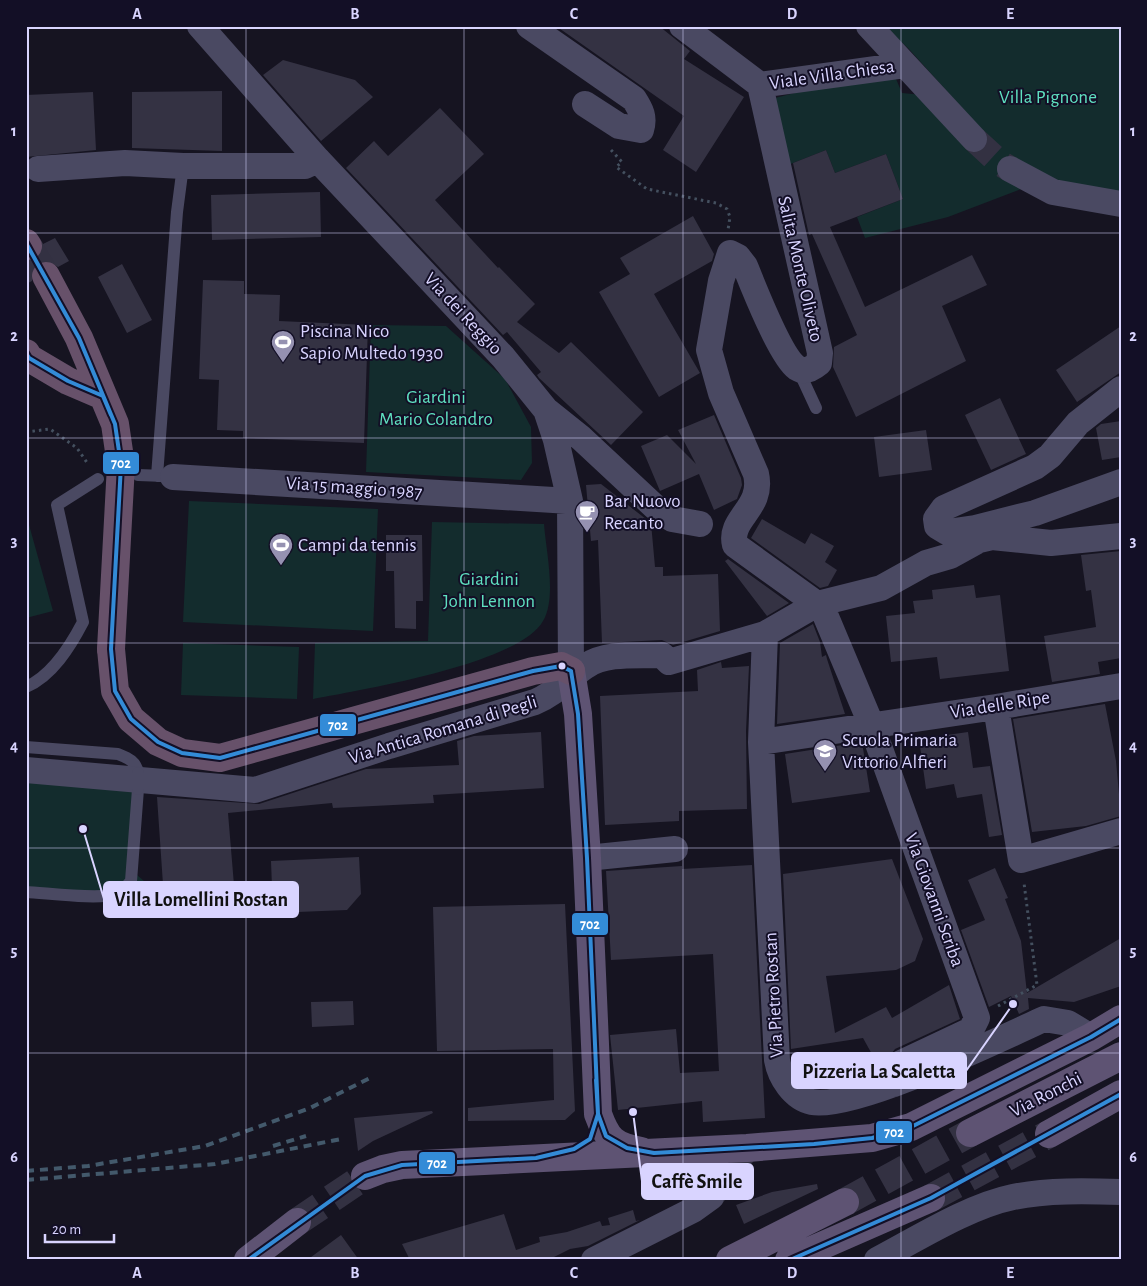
<svg xmlns="http://www.w3.org/2000/svg" width="1147" height="1286" font-family="'Alegreya Sans',sans-serif">
  <rect width="100%" height="100%" fill="#161421"/>
  <path fill="#132c2d" d="M883,26H1121V195L1021,189L948,217L865,238L857,217L903,199L886,154L835,173L826,150L788,165L775,98L834,83L896,79L902,93L922,95L981,129L908,48Z
    M371,325L446,326L505,379L531,427L532,463L521,480L366,472Z
    M189,501L378,509L373,631L183,622Z
    M26,514L53,611L26,618Z
    M432,522L544,524C546,551 557,598 543,621C519,664 361,690 313,699L315,643L428,641Z
    M183,643L299,647L297,699L181,695Z
    M137,767V875L144,881V888L140,894L119,897H26V779Z"/>
  <path fill="#343243" d="M556,26H659L690,51L684,59L744,97L696,172L663,150L684,116Z
    M283,60L355,80L373,97L321,141L263,75Z
    M222,91V151L132,148V92Z
    M93,92L96,150L26,157V95Z
    M440,108L484,154L435,200L498,268L499,267L535,304L517,322L559,353L571,342L643,412L611,445L539,378L537,375L541,372L507,332L503,335L346,168L374,141L388,156Z
    M826,150L835,173L886,154L903,199L830,227L865,307L972,255L987,285L942,306L966,361L856,417L833,367L834,347L857,335L812,234L809,235L793,163Z
    M320,192L321,237L212,240L211,195Z
    M693,216L714,254L712,261L654,294L700,373L659,397L599,292L630,274L620,258Z
    M55,238L69,261L58,267L47,260L38,262L33,268L32,281L26,284V261L37,259L42,252L43,244Z
    M122,264L152,320L127,333L98,277Z
    M203,280L244,281V294L280,295L279,321L368,325L364,443L243,438V431L217,430L219,380L199,379Z
    M1121,326V372L1077,402L1056,370Z
    M1000,398L1026,454L991,470L965,415Z
    M714,415L741,478L742,485L737,499L714,510L699,474L660,491L641,446L667,435L696,464L678,430Z
    M1121,421V457L1102,460L1096,428L1101,424Z
    M926,430L932,470L879,477L874,437Z
    M601,484L651,523L655,567H663V576L718,574L720,631L673,645L662,640L602,643L598,540L591,541L586,485Z
    M762,519L805,544L811,533L834,546L825,562L837,570L828,586L820,588L751,538Z
    M386,535H422L423,601H416V629L395,628L394,571H386Z
    M1121,551V658L1098,662L1100,674L1052,682L1044,636L1096,627L1091,590L1086,591L1081,555Z
    M728,559L789,603L767,616L725,561Z
    M974,585L976,598L1000,595L1009,671L940,679L937,657L891,662L886,616L915,613L913,601L933,599L932,590Z
    M813,624L820,642L822,657L826,655L827,659L845,714L777,724L780,643Z
    M721,662L722,668L749,666L746,731L747,809L679,811V821L605,825L600,696L698,691L697,670Z
    M1105,704L1116,761L1121,816L1086,826L1032,832L1013,719Z
    M541,732L544,788L433,795L434,803L333,808L332,803L228,813L236,909L196,913L195,896L164,899L157,797L259,804L366,769L459,765L457,741L474,736Z
    M968,732L973,768L990,766L1002,835L989,837L982,794L957,798L954,784L926,789L919,739Z
    M862,742L870,792L792,803L785,754Z
    M359,857L361,894L347,910L273,913L271,861Z
    M892,859L923,939L915,961L896,970L826,976L835,1033L886,1007L892,1018L949,985L960,1019L895,1049L886,1061L878,1065L863,1038L791,1049L783,874Z
    M752,865L765,1118L703,1122L702,1101L618,1110L610,1035L676,1029L680,1073L719,1071L713,954L611,960L606,871L682,866V869Z
    M995,868L1008,898L1005,899L1021,941L1027,993L1121,938V986L1074,1002L1028,998L1029,1009L1019,1014L1011,996L989,1007L961,930L985,920L968,880Z
    M565,904L575,1111L565,1120L468,1121V1108L554,1100L553,1049L437,1051L433,907Z
    M353,1001L354,1025L312,1027L311,1002Z
    M432,1111L433,1113L373,1141L358,1151L354,1118Z
    M817,1184L818,1189L744,1224L736,1205L772,1192Z
    M633,1210L636,1221L640,1220L588,1246L570,1249L548,1260H410L402,1244L504,1214L516,1250L540,1242L539,1237L567,1232L600,1221L602,1226L610,1225L608,1218Z
    M341,1235L359,1260H307Z"/>
  <g fill="none" stroke-linecap="round" stroke-linejoin="round">
    <path stroke="#333142" stroke-width="26" stroke-dasharray="26 13" stroke-linecap="butt" d="M974,139L1000,163L1010,169
      M711,1197L747,1148"/>
    <path stroke="#333142" stroke-width="28" stroke-dasharray="28 14" stroke-linecap="butt" d="M931,1198L1049,1134
      M845,1202L970,1133
      M297,1222L365,1176"/>
    <path stroke="#333142" stroke-width="28" stroke-dasharray="28 14" stroke-linecap="butt" d="M28,246L46,276"/>
    <path stroke="#44505f" stroke-width="3" stroke-dasharray="2.5 4" stroke-linecap="butt" d="M611,150L622,162L616,167L647,189L716,203L727,209L730,217L728,230
      M26,432L50,429L77,448L88,464
      M998,1006L1037,985L1024,883"/>
    <path stroke="#4a4962" stroke-width="12" d="M797,367L816,408
      M138,475L165,476
      M157,476L177,212L183,166
      M26,687C52,676 70,647 83,622L57,505L98,479
      M26,747L118,754C128,758 136,761 138,773
      M26,892C47,893 99,900 116,894C122,891 127,886 131,881L138,789"/>
    <path stroke="#4a4962" stroke-width="26" d="M200,26L318,160L503,357L546,410L556,440L570,501L571,671
      M529,26L634,99C641,110 645,117 641,130L619,126L585,104
      M682,26L760,85
      M869,26L974,139
      M760,85L820,353L819,363C813,368 805,373 797,368C781,357 753,286 745,266L738,257L730,253L721,281L709,350L721,393L756,474C764,509 728,518 735,545L817,604L824,612L871,724L977,1018L971,1030L901,1063L894,1084
      M760,85L905,65
      M38,169L125,163L183,166H305L318,160
      M1010,169L1053,192L1121,204
      M1121,389L1078,423L1050,456L1035,467L944,508L936,519L937,526L947,532L975,528L1035,513L1121,482
      M546,410L581,438L655,507L672,519L700,524
      M173,477L570,501
      M765,634L761,742L777,1060C780,1077 793,1098 812,1102C854,1110 1000,1039 1044,1019L1068,1023L1091,1037
      M996,707L1021,860L1121,831
      M761,742L996,707L1121,686
      M26,770L255,790L389,746L535,702C555,694 568,678 586,666C606,652 638,656 662,655L669,662L765,634L817,604L881,588L926,563L950,556L979,540L992,537L1051,543L1121,536
      M587,858L675,849
      M594,1260L693,1210L711,1197
      M877,1260C917,1239 969,1206 1013,1197C1048,1190 1086,1191 1121,1192"/>
    <path stroke="#5e5373" stroke-width="28" d="M571,671L578,714L587,858L598,1114C607,1139 613,1146 641,1151
      M970,1133L1121,1056
      M1049,1134L1121,1094
      M365,1176L383,1169L402,1165L747,1148L872,1138L911,1127L1091,1037L1121,1019
      M248,1260L297,1222
      M730,1260L845,1202
      M789,1260L931,1198"/>
    <path stroke="#67516a" stroke-width="28" d="M26,243L28,246
      M46,276L79,338L115,424L121,465
      M26,353L29,358L68,381L103,396
      M111,649L115,691L131,719L158,742L182,753L220,758L533,671L561,666L571,671"/>
    <path stroke="#43596b" stroke-width="4" stroke-dasharray="8 6" stroke-linecap="butt" d="M273,1146L306,1136
      M26,1171L88,1166L205,1146L310,1108L372,1077
      M26,1180L215,1164L341,1139"/>
    <path stroke="#4a4962" stroke-width="12" d="M138,789V773"/>
    <path stroke="#67516a" stroke-width="28" d="M111,649L121,465"/>
    <g stroke="#130f26" stroke-width="8">
      <path id="bus-1" d="M26,243L79,338L115,424L121,465L111,649L115,691L131,719L158,742L182,753L220,758L533,671L561,666L571,671
        M26,353L29,358L68,381L103,396L111,415
        M571,671L578,714L587,858L598,1114L606,1136L627,1148L654,1153L814,1144L872,1138L911,1127L1091,1037L1121,1019
        M248,1260L365,1176L402,1165L536,1158L574,1149L590,1139L598,1114L596,1080
        M790,1260L931,1198L1121,1094"/>
    </g>
    <use href="#bus-1" stroke="#338bd7" stroke-width="4"/>
  </g>
  <path fill="none" stroke="#d9d4ff" stroke-width="1" stroke-opacity="0.55" d="M246,26V1260M464,26V1260M683,26V1260M901,26V1260M26,233H1121M26,438H1121M26,643H1121M26,848H1121M26,1053H1121"/>
  <defs>
    <g id="stadium-pin" transform="scale(1.25)"><path d="M0 17L-7.5 6A9.5 9.5 0 1 1 7.5 6Z" fill="#9591b1" stroke="#130f26"/><path d="M0-5a6.5 5 0 1 0 0 10a6.5 5 0 1 0 0-10ZM-3.5-1.8h7v3.6h-7Z" fill="#fff"/></g>
    <g id="cafe-pin" transform="scale(1.25)"><path d="M0 17L-7.5 6A9.5 9.5 0 1 1 7.5 6Z" fill="#9591b1" stroke="#130f26"/><path d="M-5.5-4.5H6V0H3Q3 3.5 0 3.5H-2.5Q-5.5 3.5-5.5 0ZM3-3.2v2h1.7v-2ZM-6 4.5H4V6H-6Z" fill="#fff"/></g>
    <g id="school-pin" transform="scale(1.25)"><path d="M0 17L-7.5 6A9.5 9.5 0 1 1 7.5 6Z" fill="#9591b1" stroke="#130f26"/><path d="M0-5L7-2L0 1L-7-2ZM-4 1L0 2.5L4 1V4Q0 6-4 4Z" fill="#fff"/></g>
  </defs>
  <g fill-rule="evenodd">
    <use href="#stadium-pin" x="283" y="342"/>
    <use href="#cafe-pin" x="587" y="512"/>
    <use href="#stadium-pin" x="281" y="545"/>
    <use href="#school-pin" x="825" y="751"/>
  </g>
  <circle fill="#d9d4ff" stroke="#130f26" stroke-width="2" cx="562" cy="666" r="4.5"/>
  <g text-anchor="middle" dominant-baseline="central" stroke-width="4" stroke-linejoin="round" paint-order="stroke">
    <g font-size="19" fill="#d9d4ff" stroke="#130f26">
      <text transform="translate(832 75) rotate(-8)">Viale Villa Chiesa</text>
      <text transform="translate(800 269) rotate(77)">Salita Monte Oliveto</text>
      <text transform="translate(463 314) rotate(47)">Via dei Reggio</text>
      <text transform="translate(354 488) rotate(4)">Via 15 maggio 1987</text>
      <text transform="translate(1000 705) rotate(-9)">Via delle Ripe</text>
      <text transform="translate(443 730) rotate(-17)">Via Antica Romana di Pegli</text>
      <text transform="translate(934 900) rotate(70)">Via Giovanni Scriba</text>
      <text transform="translate(774 995) rotate(-93)">Via Pietro Rostan</text>
      <text transform="translate(1046 1095) rotate(-27)">Via Ronchi</text>
    </g>
    <g font-size="19" fill="#5fe0c0" stroke="#130f26">
      <text x="1048" y="97">Villa Pignone</text>
      <text x="436" y="397">Giardini<tspan x="436" dy="22">Mario Colandro</tspan></text>
      <text x="489" y="579">Giardini<tspan x="489" dy="22">John Lennon</tspan></text>
    </g>
    <g font-size="19" fill="#d9d4ff" stroke="#130f26" text-anchor="start">
      <text x="300" y="331">Piscina Nico<tspan x="300" dy="22">Sapio Multedo 1930</tspan></text>
      <text x="604" y="501">Bar Nuovo<tspan x="604" dy="22">Recanto</tspan></text>
      <text x="298" y="545">Campi da tennis</text>
      <text x="842" y="740">Scuola Primaria<tspan x="842" dy="22">Vittorio Alfieri</tspan></text>
    </g>
  </g>
  <path fill="none" stroke="#d9d4ff" stroke-width="2" d="M83 829L104 899M1013 1004L966 1071M633 1112L642 1181"/>
  <g fill="#d9d4ff" stroke="#130f26" stroke-width="2">
    <circle cx="83" cy="829" r="5"/>
    <circle cx="1013" cy="1004" r="5"/>
    <circle cx="633" cy="1112" r="5"/>
  </g>
  <g fill="#d9d4ff" stroke="#d9d4ff" stroke-width="2">
    <rect x="104" y="882" width="194" height="35" rx="5"/>
    <rect x="792" y="1053" width="174" height="35" rx="5"/>
    <rect x="642" y="1164" width="111" height="35" rx="5"/>
  </g>
  <g font-size="20" text-anchor="middle" font-weight="bold" fill="#111">
    <text x="201" y="906">Villa Lomellini Rostan</text>
    <text x="879" y="1078">Pizzeria La Scaletta</text>
    <text x="697" y="1188">Caffè Smile</text>
  </g>
  <g stroke="#130f26" stroke-width="2">
    <rect x="102" y="451" width="38" height="24" rx="5" fill="#338bd7"/>
    <rect x="319" y="713" width="38" height="24" rx="5" fill="#338bd7"/>
    <rect x="571" y="912" width="38" height="24" rx="5" fill="#338bd7"/>
    <rect x="875" y="1120" width="38" height="24" rx="5" fill="#338bd7"/>
    <rect x="418" y="1151" width="38" height="24" rx="5" fill="#338bd7"/>
  </g>
  <g font-size="14" text-anchor="middle" font-weight="bold" fill="#fff">
    <text x="121" y="468">702</text>
    <text x="338" y="730">702</text>
    <text x="590" y="929">702</text>
    <text x="894" y="1137">702</text>
    <text x="437" y="1168">702</text>
  </g>
  <rect width="1147" height="1286" fill="none" stroke="#130f26" stroke-width="55"/>
  <path d="M45 1234v8h69v-8" fill="none" stroke="#d9d4ff" stroke-width="2.5"/>
  <text x="52" y="1234" font-size="15" fill="#d9d4ff" stroke="#130f26" stroke-width="4" paint-order="stroke">20 m</text>
  <rect x="28" y="28" width="1092" height="1230" fill="none" stroke="#d9d4ff" stroke-width="2"/>
  <g font-size="16" text-anchor="middle" font-weight="bold" fill="#d9d4ff">
    <text x="137" y="19">A</text>
    <text x="355" y="19">B</text>
    <text x="574" y="19">C</text>
    <text x="792" y="19">D</text>
    <text x="1010" y="19">E</text>
    <text x="14" y="136">1</text>
    <text x="1133" y="136">1</text>
    <text x="14" y="341">2</text>
    <text x="1133" y="341">2</text>
    <text x="14" y="546">3</text>
    <text x="1133" y="546">3</text>
    <text x="14" y="751">4</text>
    <text x="1133" y="751">4</text>
    <text x="14" y="956">5</text>
    <text x="1133" y="956">5</text>
    <text x="14" y="1162">6</text>
    <text x="1133" y="1162">6</text>
    <text x="137" y="1278">A</text>
    <text x="355" y="1278">B</text>
    <text x="574" y="1278">C</text>
    <text x="792" y="1278">D</text>
    <text x="1010" y="1278">E</text>
  </g>
</svg>
